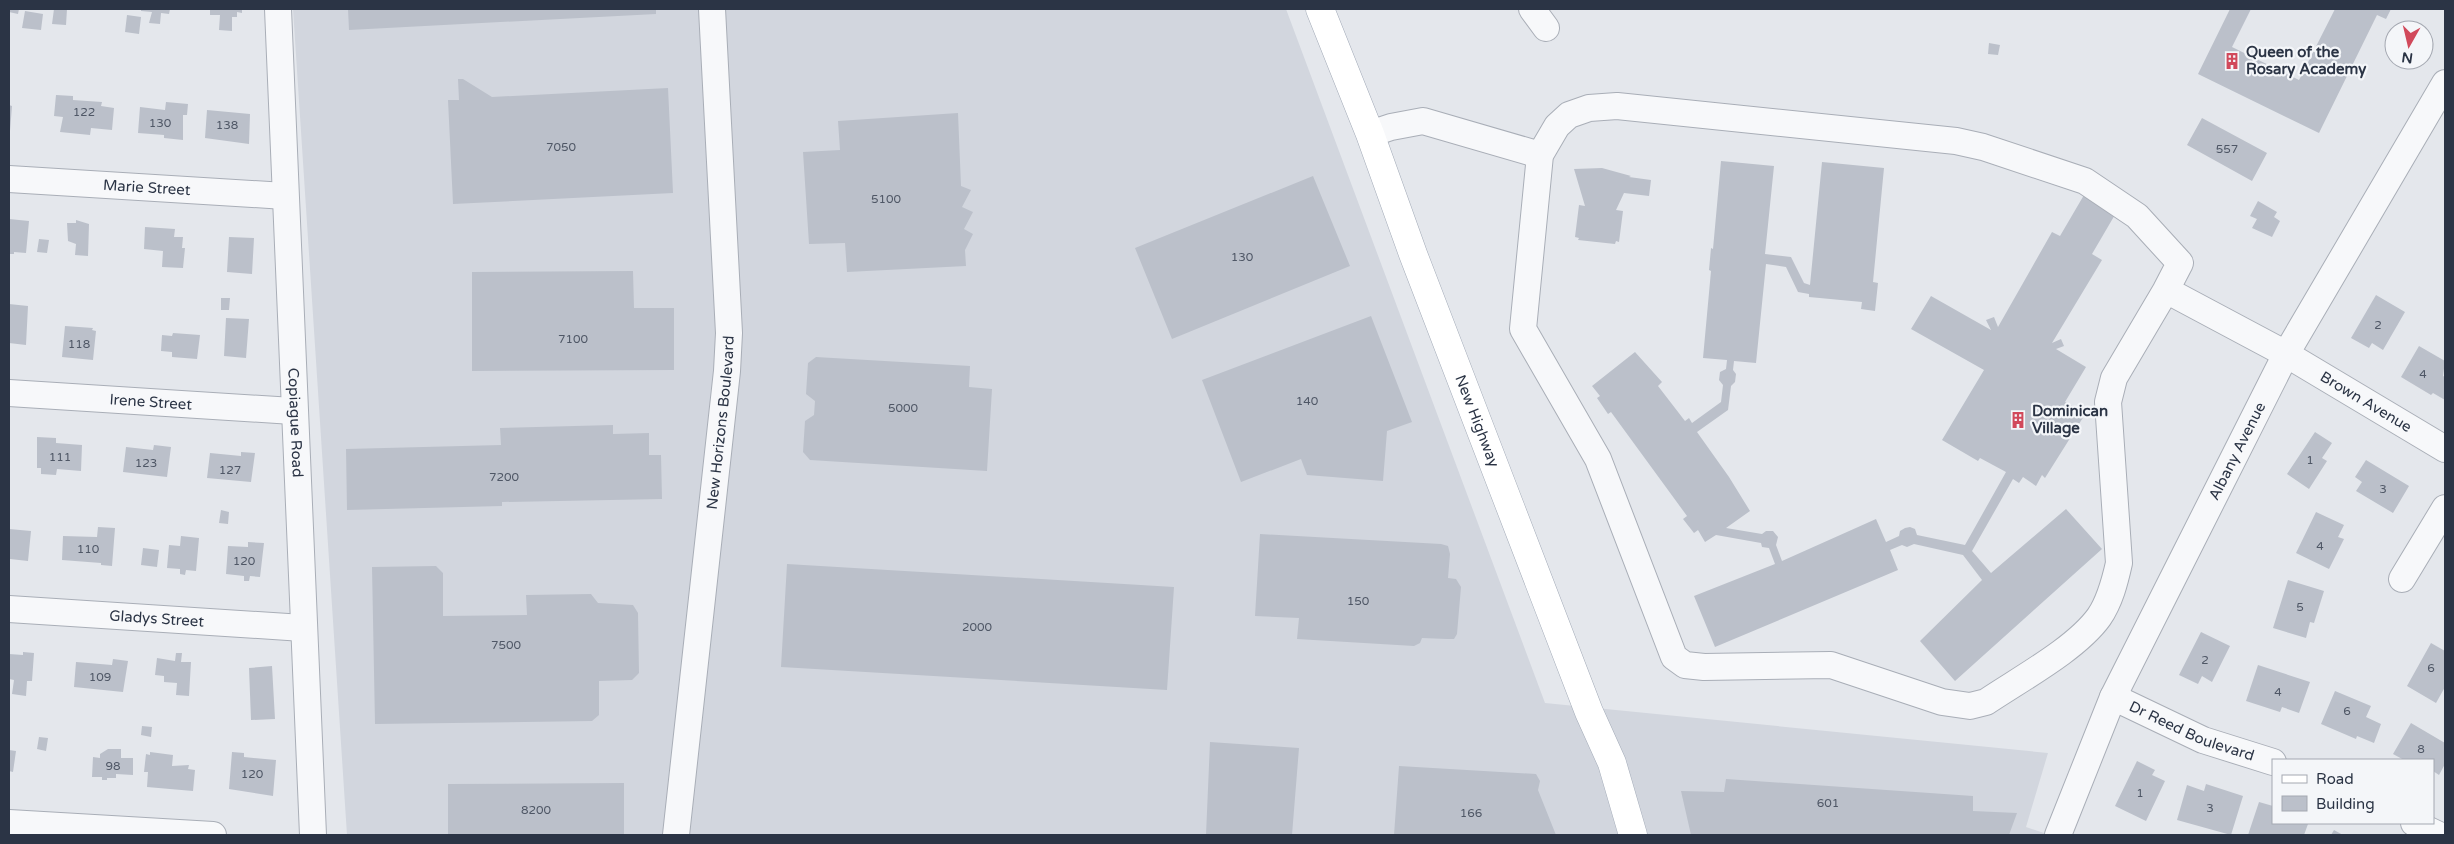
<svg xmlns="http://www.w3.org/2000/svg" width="2454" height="844" font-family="'Varela Round',sans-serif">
  <rect width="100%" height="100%" fill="#e4e7ec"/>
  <path fill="#d2d6de" d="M293,9H1286L1545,703L2048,753L2026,827L2050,835H347Z"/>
  <path fill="#bbc0ca" d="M9,9H19L18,14L9,12Z
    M54,9H67L66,25L52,24Z
    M141,9H170L169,14L161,13L160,24L149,23L152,12L141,11Z
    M210,9H242V13L237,12V17H232V31L219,30L220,15H210Z
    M348,9H656V14L349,30Z
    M2230,9H2251L2232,47L2299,80L2335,9H2391L2386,19L2377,15L2319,133L2198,74Z
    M25,11L43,14L41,30L22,28Z
    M127,15L141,17L139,34L125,32Z
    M1989,43L2000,45L1998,55L1988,54Z
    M458,79H463L492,97L668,88L673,193L453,204L448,100H459Z
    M56,95L73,96V100L102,102L101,106L114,108L112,130L91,128L90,135L60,132L63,117L54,116Z
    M166,102L188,104L187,115H183V140L164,138V135L138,133L140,107L165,110Z
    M9,105L12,106L10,131H9Z
    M207,110L250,114L249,144L205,138Z
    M958,113L961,186L971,190L962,207L973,212L964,229L973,234L965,250L966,266L847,272L845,243L809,244L803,152L840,150L838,121Z
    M2202,118L2267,153L2252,181L2187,145Z
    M1721,161L1774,166L1765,254L1791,257L1804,283L1810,285L1822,162L1884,168L1873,282L1878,283L1875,311L1861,309L1862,302L1809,297V294L1798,292L1786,267L1766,264L1756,363L1734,361L1733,370L1736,374L1735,382L1731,386L1728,410L1697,432L1729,477L1750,511L1726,528L1762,534L1766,531H1773L1778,537L1776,545L1782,561L1876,519L1886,542L1899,536L1900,531L1905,528L1910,527L1915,529L1917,535L1965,545L2006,472L1980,458L1978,461L1942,440L1984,370L1911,329L1931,296L1991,330L1986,320L1994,317L1998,327L2052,232L2060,236L2084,195L2116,213L2092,254L2102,260L2052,343L2061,339L2064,346L2056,349L2086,367L2065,402L2080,410L2078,413L2084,416L2045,478L2042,475L2036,486L2023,477L2019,483L2013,479L1972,551L1991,573L2066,509L2102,549L1955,681L1920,641L1982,580L1963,555L1914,544L1907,547L1902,545L1890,550L1898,570L1715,647L1694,596L1775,564L1769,548L1762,547L1761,543L1716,535L1705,542L1698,530L1694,533L1683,519L1687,516L1611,412L1608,414L1597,398L1600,396L1592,386L1635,352L1662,382L1658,386L1685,421L1689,418L1692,423L1721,402L1723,385L1719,380L1720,372L1726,369L1727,360L1703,358L1711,271L1709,270L1711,248L1713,249Z
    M1602,168L1631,176L1629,177L1651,180L1649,196L1624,193L1616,210L1623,211L1619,242L1616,241L1615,244L1578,240L1579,238L1575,237L1579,205L1585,206L1574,169Z
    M1313,176L1350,266L1172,339L1135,248Z
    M2258,201L2277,212L2274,217L2280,221L2272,237L2252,228L2257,219L2250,216Z
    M9,219L29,221L26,253L14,252V254H9Z
    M76,220L89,224L88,256L75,255L76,244L68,241L67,223H76Z
    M145,227L175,229L174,237H183L182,248H185L183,268L162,267L163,251L144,249Z
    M229,237L254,238L252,274L227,272Z
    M39,239L49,240L47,253L37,252Z
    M633,271L634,308H674V370L472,371V272Z
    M2376,295L2405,312L2383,350L2372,343L2369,348L2351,338Z
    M221,298H230L229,310H221Z
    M9,304L28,306L26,345L9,343Z
    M1371,316L1412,422L1387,431L1383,481L1307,475L1301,459L1241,482L1202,380Z
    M226,318L249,319L246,358L224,356Z
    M65,326L93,328L92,330L96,331L93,360L62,357Z
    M173,333L200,335L197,359L172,357V352L161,351L162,335L172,336Z
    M2419,346L2445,361L2443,376L2445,377V400L2433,393L2431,395L2401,377Z
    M816,357L970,366L969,387L992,389L987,471L810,460L803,452L805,421L814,415L815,401L806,394L808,363Z
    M613,425V434L649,433V455H661L662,499L502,502V506L347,510L346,449L501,445L500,428Z
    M2315,432L2332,443L2322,458L2327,461L2309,489L2287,474Z
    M37,437L56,438V443L82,445L81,471L57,469L56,475L41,474V468H37Z
    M154,445L171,447L167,477L123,472L126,447L153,450Z
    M241,452L255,453L251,482L207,478L210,453L241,456Z
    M2366,460L2409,486L2393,513L2356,491L2362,482L2355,477Z
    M221,510L229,512L228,524L219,523Z
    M2316,512L2344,525L2338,537L2344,539L2329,569L2296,553Z
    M98,527L115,528L112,566L101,565V563L62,560L63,536L97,537Z
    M9,529L31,531L28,561L10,559Z
    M1260,534L1441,544L1448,546L1450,554L1448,578L1456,579L1461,587L1457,634L1454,639H1447L1422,638L1420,643L1414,646L1297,639L1299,618L1255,616Z
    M181,536L199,538L196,571L186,570L185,575L180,574V569L167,568L169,545L180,546Z
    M248,542L264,543L260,577L250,576L249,581H244V576L226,574L228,546L248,547Z
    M143,548L159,550L157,567L141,565Z
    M787,564L1174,587L1167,690L781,667Z
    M436,566L443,573V616L527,615L526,595L591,594L598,603L633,605L638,613L639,673L632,680L599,681V715L592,721L375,724L372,567Z
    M2288,580L2324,591L2314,623L2310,622L2306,638L2273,628Z
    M2201,632L2230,646L2212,682L2202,676L2198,684L2179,675Z
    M2431,643L2445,651V687L2436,703L2407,686Z
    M23,652L34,653L32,681H27L26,696L12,694L14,680L9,679V654L23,655Z
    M176,653H182L181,662H191L189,696L176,695L177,683L164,682V676L155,675L157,658L175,661Z
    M113,659L128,661L123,692L74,687L76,662L112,665Z
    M2258,665L2310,682L2299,713L2282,707L2280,712L2246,701Z
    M272,666L275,719L251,720L249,668Z
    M2335,691L2371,706L2366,717L2381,724L2374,743L2357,736L2356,739L2321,724Z
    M2411,723L2445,743V764L2439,775L2433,771V760H2404L2393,754Z
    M142,726L152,727L151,737L141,735Z
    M39,737L48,738L46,751L37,749Z
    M1210,742L1299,748L1292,835H1206Z
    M108,749H121V758H133V775L116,774V778H107V780H102V777H92L93,757L100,758V754Z
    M9,750L16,751L13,772L9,771Z
    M150,752L173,755L172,766L189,765L188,769L195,770L193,791L147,787L148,772H144L146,754L150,755Z
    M232,752L244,753V757L276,760L273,796L229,789Z
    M2137,761L2155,770L2152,775L2165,781L2146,821L2115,806Z
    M1399,766L1536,774L1540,781L1538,790L1556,835H1394Z
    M1726,779L1973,796V811L2017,813L2009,835H1691L1681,791L1724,792Z
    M624,783V835H448V784Z
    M2206,784L2243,796L2231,835L2177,820L2187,785L2204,791Z
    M2259,802L2273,806V823L2308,824L2304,835H2248Z
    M2334,830L2343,835H2331Z"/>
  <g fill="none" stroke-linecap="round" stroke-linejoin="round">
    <g stroke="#a9aeb7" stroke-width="28">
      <g id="minor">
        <path id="s1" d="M278,9L313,835"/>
        <path d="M1532,9L1546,28"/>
        <path d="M1370,134L1391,127L1423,121L1540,155"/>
        <path id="s2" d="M9,179L285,196"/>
        <path id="s3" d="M2166,290L2180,263L2137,216L2085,181L1983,147L1956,141L1617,106L1589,108L1569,115L1557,126L1540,155L1523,329L1598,459L1674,657L1685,665L1704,667L1831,665L1942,702L1970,706L1986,702C2020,679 2076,649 2099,617C2110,601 2115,581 2119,563L2108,402L2114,378L2166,290L2286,354L2445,449"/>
        <path id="s4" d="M9,393L293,411"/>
        <path d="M2402,579L2445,508"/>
        <path id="s5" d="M9,609L303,628"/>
        <path id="s6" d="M2113,697L2203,740L2273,762"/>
        <path d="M9,823L213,835"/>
        <path d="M2414,823L2439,835"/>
        <path id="s7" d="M676,835L727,371L729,333L712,9"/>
        <path id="s8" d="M2058,835L2113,697L2286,354L2445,83"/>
      </g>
    </g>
    <g stroke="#a3abb8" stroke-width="29">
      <g id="major">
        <path id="s9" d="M1320,9L1370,134L1413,254L1589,712L1612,763L1633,835"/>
      </g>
    </g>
    <use href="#minor" stroke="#f7f8fa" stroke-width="26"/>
    <use href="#major" stroke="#fff" stroke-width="28"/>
  </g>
  <defs>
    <g id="building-bare" transform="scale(1.35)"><path d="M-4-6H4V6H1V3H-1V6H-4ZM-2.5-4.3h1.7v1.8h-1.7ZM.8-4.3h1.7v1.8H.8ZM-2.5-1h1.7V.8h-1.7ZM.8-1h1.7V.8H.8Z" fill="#d1495b" stroke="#f4f6f9" stroke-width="2.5" paint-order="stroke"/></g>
  </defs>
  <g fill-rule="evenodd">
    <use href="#building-bare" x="2232" y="61"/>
    <use href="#building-bare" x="2018" y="420"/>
  </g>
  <g text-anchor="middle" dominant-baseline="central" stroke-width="4.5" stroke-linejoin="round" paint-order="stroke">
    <g font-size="12" fill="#4f5766">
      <text x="84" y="112">122</text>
      <text x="160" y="123">130</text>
      <text x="227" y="125">138</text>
      <text x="561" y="147">7050</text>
      <text x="2227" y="149">557</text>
      <text x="886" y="199">5100</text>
      <text x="1242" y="257">130</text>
      <text x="2378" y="325">2</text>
      <text x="573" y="339">7100</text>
      <text x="79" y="344">118</text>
      <text x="2423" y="374">4</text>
      <text x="1307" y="401">140</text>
      <text x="903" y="408">5000</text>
      <text x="60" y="457">111</text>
      <text x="2310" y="460">1</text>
      <text x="146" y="463">123</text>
      <text x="230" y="470">127</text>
      <text x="504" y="477">7200</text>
      <text x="2383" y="489">3</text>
      <text x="2320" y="546">4</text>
      <text x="88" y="549">110</text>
      <text x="244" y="561">120</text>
      <text x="1358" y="601">150</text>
      <text x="2300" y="607">5</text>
      <text x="977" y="627">2000</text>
      <text x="506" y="645">7500</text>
      <text x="2205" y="660">2</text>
      <text x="2431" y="668">6</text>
      <text x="100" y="677">109</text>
      <text x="2278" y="692">4</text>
      <text x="2347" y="711">6</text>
      <text x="2421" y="749">8</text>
      <text x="113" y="766">98</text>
      <text x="252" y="774">120</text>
      <text x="2140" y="793">1</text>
      <text x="1828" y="803">601</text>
      <text x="2210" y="808">3</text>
      <text x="536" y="810">8200</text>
      <text x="1471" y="813">166</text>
    </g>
    <g font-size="15" font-weight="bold" fill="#2b3445" stroke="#f4f6f9" text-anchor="start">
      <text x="2246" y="52">Queen of the<tspan x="2246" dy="17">Rosary Academy</tspan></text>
      <text x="2032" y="411">Dominican<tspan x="2032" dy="17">Village</tspan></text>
    </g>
    <g font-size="15" fill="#2b3445" stroke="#f4f6f9">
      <text stroke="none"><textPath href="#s2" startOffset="138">Marie Street</textPath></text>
      <text stroke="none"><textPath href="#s4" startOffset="142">Irene Street</textPath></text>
      <text stroke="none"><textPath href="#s3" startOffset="2308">Brown Avenue</textPath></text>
      <text stroke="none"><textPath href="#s1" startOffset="414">Copiague Road</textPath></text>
      <text stroke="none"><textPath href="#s9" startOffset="441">New Highway</textPath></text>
      <text stroke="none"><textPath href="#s7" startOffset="415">New Horizons Boulevard</textPath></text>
      <text stroke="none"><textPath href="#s8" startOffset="424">Albany Avenue</textPath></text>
      <text stroke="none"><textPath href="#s5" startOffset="148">Gladys Street</textPath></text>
      <text stroke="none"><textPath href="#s6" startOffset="86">Dr Reed Boulevard</textPath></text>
    </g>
  </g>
  <rect width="2454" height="844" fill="none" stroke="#2b3445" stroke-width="20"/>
  <rect x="2272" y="759" width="162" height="65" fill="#f4f6f9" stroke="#a4a8b1"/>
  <rect x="2282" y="775" width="25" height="8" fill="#ffffff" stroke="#a4a8b1"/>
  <text x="2316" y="784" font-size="15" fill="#2b3445">Road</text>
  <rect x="2282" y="796" width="25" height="15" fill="#bbc0ca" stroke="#a4a8b1"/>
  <text x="2316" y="809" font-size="15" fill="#2b3445">Building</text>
  <g transform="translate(2409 45) rotate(188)"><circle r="24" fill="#f4f6f9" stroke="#a4a8b1"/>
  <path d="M0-4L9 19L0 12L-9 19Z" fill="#d1495b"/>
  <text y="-8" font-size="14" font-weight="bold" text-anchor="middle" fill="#2b3445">N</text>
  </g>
</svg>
